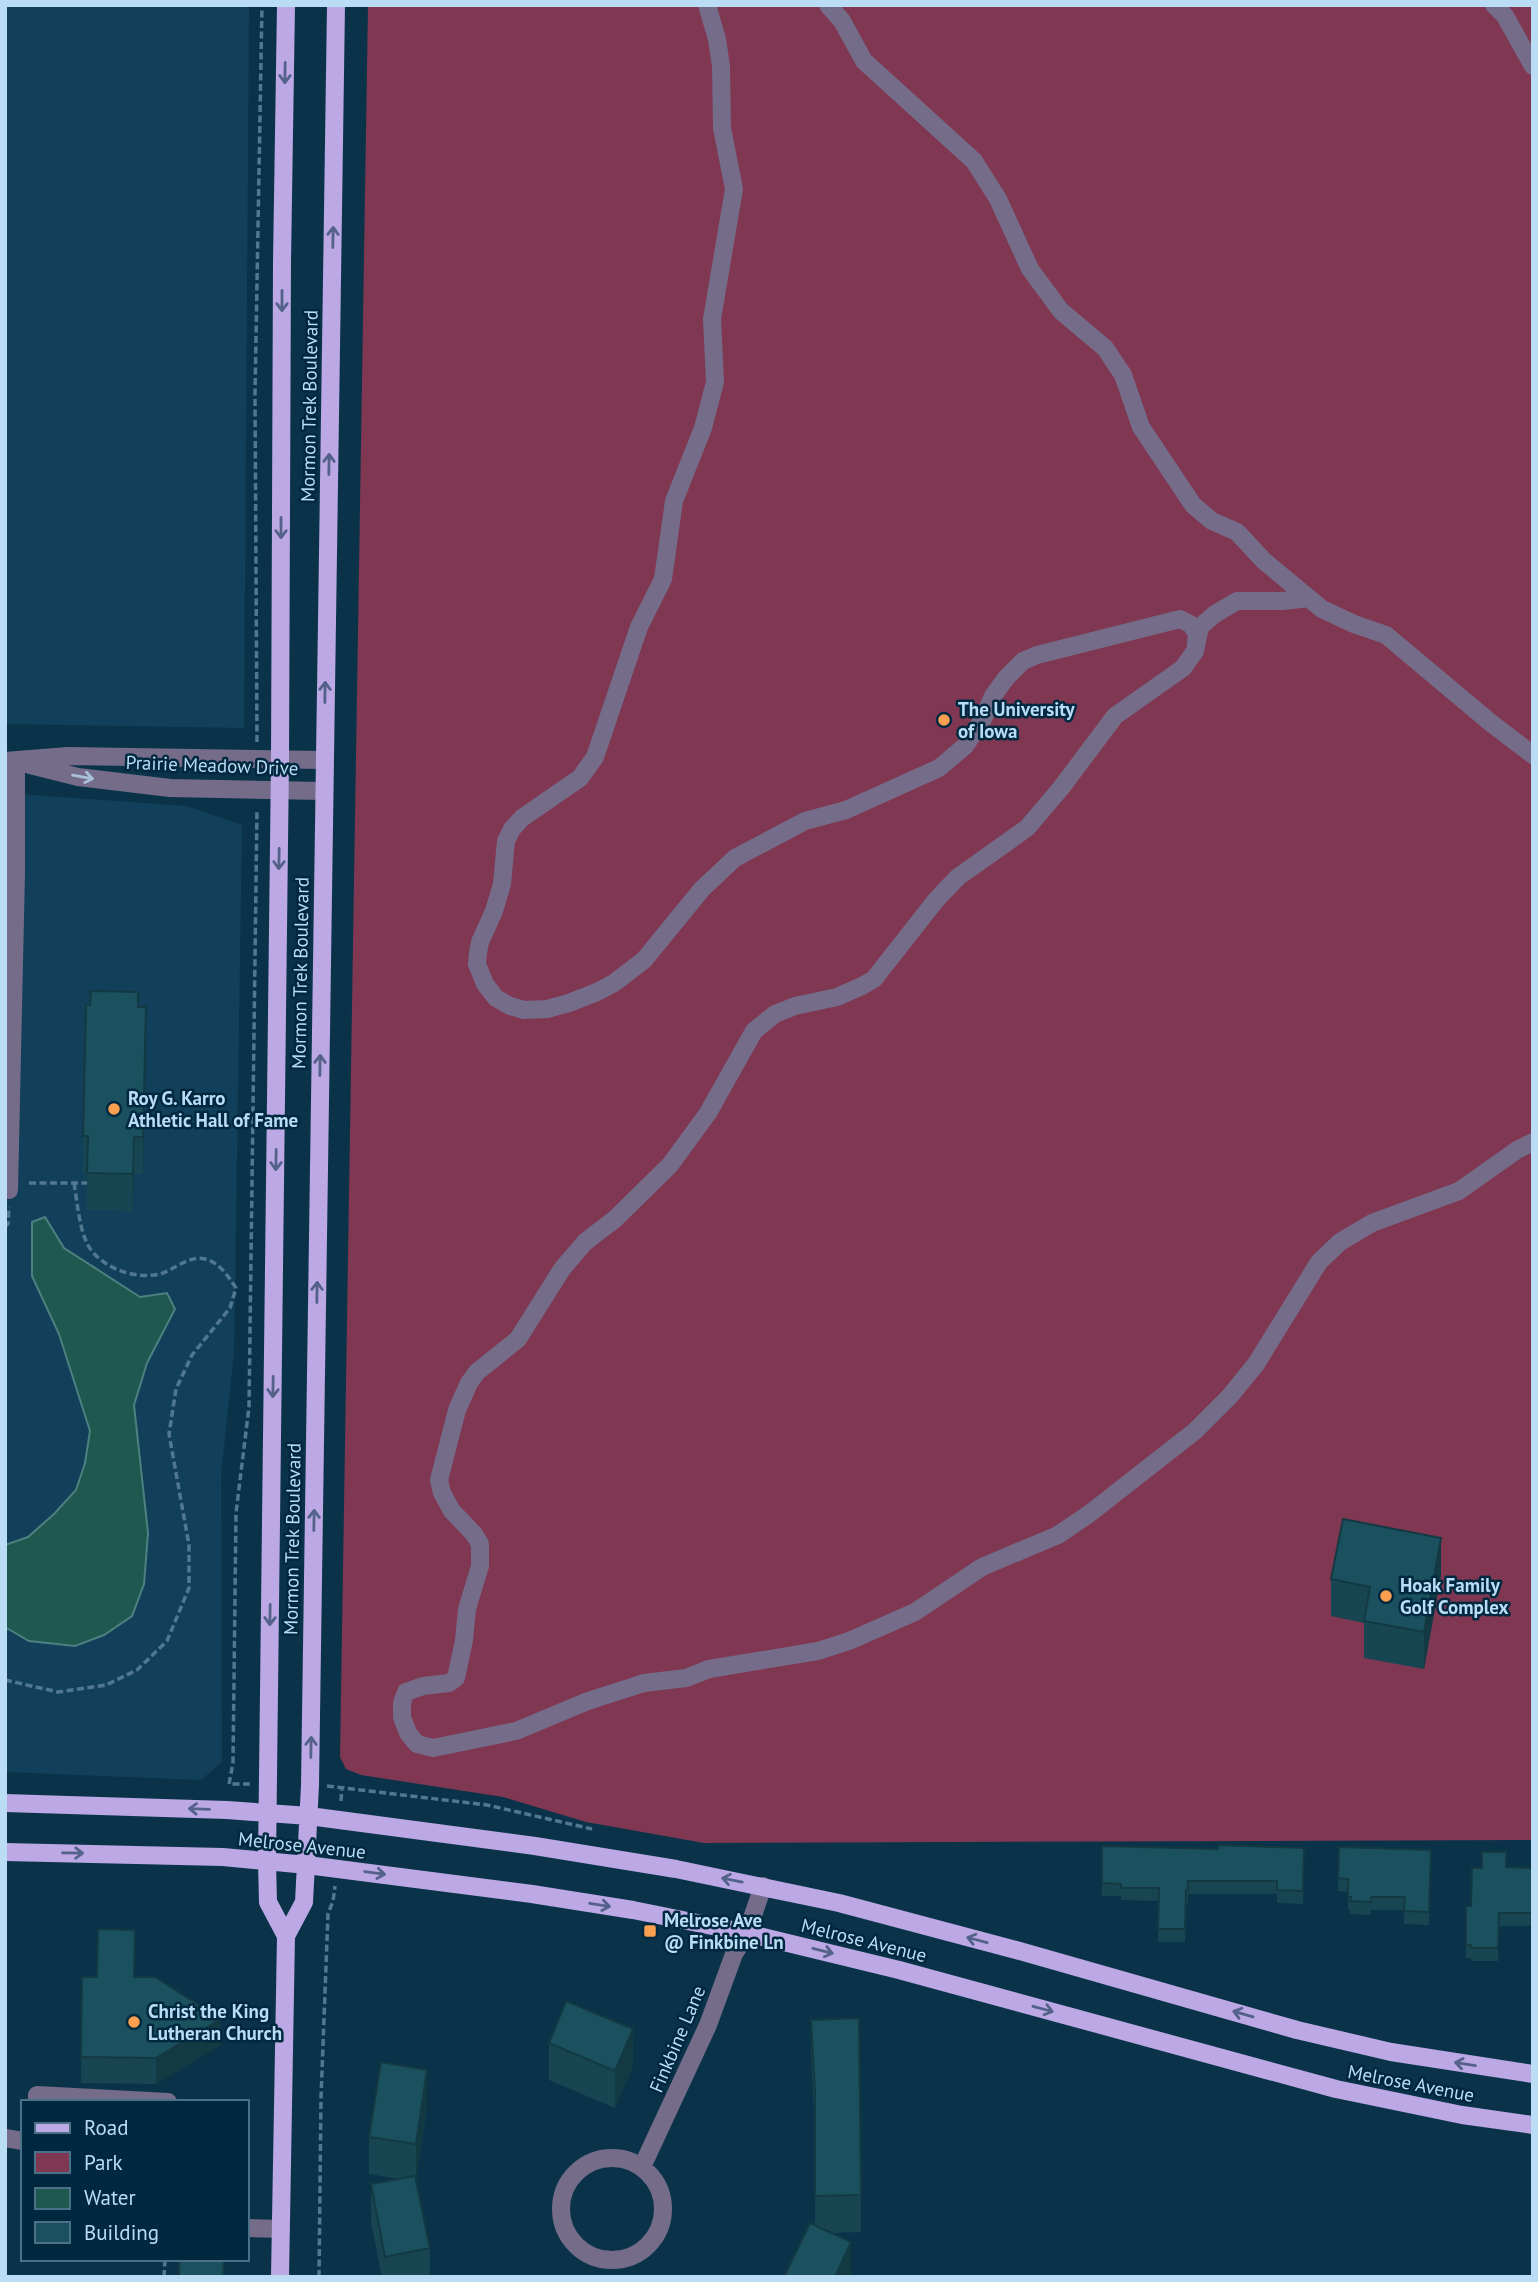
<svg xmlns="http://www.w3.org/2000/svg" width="1538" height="2282" font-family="'PT Sans',sans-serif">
  <rect width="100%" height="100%" fill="#0a334a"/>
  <path fill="#12405a" d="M5,5H249L244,728L5,724Z
    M5,793L187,806L242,825L234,1353L221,1475L222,1762L201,1780L5,1772Z"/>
  <path fill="#7f3752" d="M368,5H1533V1840L704,1843L586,1822L503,1797L361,1775L346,1769L340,1757Z"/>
  <path fill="#1e584e" stroke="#4d8080" stroke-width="2" d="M45,1217L64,1248L140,1297L167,1293L175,1309L147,1363L134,1405L148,1533L144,1584L132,1616L104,1635L75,1646L29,1641L5,1627V1545L28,1537L54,1514L76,1490L85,1463L90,1431L59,1334L32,1276V1222Z"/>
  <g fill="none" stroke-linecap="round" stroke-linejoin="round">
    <path stroke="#527890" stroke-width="3.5" stroke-dasharray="7 3.5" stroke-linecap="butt" d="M257,742L255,394L262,5
      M29,1183H88
      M5,1227L8,1224L9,1207
      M5,1680L58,1692L106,1685L137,1670L167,1641L189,1588V1545L169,1434L176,1389L192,1355L230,1308L236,1288C228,1276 220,1263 205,1259C189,1255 174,1270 160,1274C134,1280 97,1267 86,1241C79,1225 77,1201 74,1183
      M250,1784H229L233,1763L236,1513L249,1407L257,809
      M327,1786L487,1805L592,1829
      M341,1801L342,1786
      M164,2277L165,2259
      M319,2277L321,2098L328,1914L333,1901L335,1886"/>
    <path stroke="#756c89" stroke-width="18" d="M707,5L717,39L721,66L722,128L734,189L712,319L715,382L703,428L674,501L663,579L639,627L595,757L580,778L522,818L512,829L506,841L502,884L494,911L480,942L478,953L477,964L485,984L496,998L510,1006L524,1010L547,1009L569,1003L597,992L614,983L644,960L702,889L735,858L805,821L846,810L939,768L965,746L983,719L993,696L1006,678L1023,661L1037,655L1180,619L1190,624L1197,633L1196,644
      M828,5L842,21L864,61L974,161L998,199L1030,269L1061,311L1105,348L1123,375L1141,427L1193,505L1212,521L1237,532L1264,561L1322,609L1354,624L1386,635L1491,723L1533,755
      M1494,5L1505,16L1533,66
      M1309,598L1283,601H1237L1215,614L1200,627L1195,651L1183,668L1115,716L1061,788L1027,828L958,877L936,900L874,979L862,986L837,997L795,1006L775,1014L754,1031L708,1113L670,1165L615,1219L585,1242L562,1269L518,1339L477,1372L469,1383L457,1410L439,1480L442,1493L452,1511L474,1534L480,1544V1566L467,1609L464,1640L456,1678L449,1683L423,1686L406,1692L402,1703V1717L408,1733L417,1744L433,1748L516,1731L588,1701L644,1683L686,1678L709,1669L818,1651L849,1641L915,1612L982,1567L1058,1535L1089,1514L1195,1431L1230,1396L1256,1364L1319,1262L1340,1242L1372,1223L1459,1191L1517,1150L1533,1142
      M5,761L68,756L324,760
      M30,765L78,777L170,788L324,791
      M9,1190L16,872V762
      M37,2102V2095L168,2102
      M5,2138L23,2141
      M561 2209a51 51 0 1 1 102 0a51 51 0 1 1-102 0Z
      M642,2167L708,2025L734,1954L747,1933L763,1886
      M247,2228L281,2229"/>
    <path stroke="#bba8e4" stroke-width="18" d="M5,1803L227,1810L309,1816L535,1846L676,1869L839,1903L1016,1950L1297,2030L1391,2052L1533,2074
      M5,1852L223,1857L307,1865L532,1894L633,1910L747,1933L899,1970L1336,2089L1462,2115L1533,2125
      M286,1936L268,1902L267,1861L280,760L282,262L286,5
      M280,2277L286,1936L304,1902L310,1785L336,5"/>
  </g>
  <path fill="#174652" d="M138,1007L146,1044L143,1174H134L133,1211L87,1210V1173H83V1136Z
    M1441,1575L1424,1669L1364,1658V1623L1331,1616V1579Z
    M1102,1846L1218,1849L1304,1848L1303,1904L1277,1903V1894H1188V1903H1186L1185,1942H1158L1159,1901L1121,1900V1896H1102Z
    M1339,1847L1431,1850L1429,1925L1404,1924V1910H1371V1915L1350,1914V1910H1348V1892L1338,1891Z
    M1506,1867L1533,1868V1926H1499L1498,1961H1471V1958H1466V1906H1471Z
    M82,1977H135L221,2045L156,2084L81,2083Z
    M811,2020L861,2195V2232L831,2233L851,2277L815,2225V2131L811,2057Z
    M549,2043L633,2066L615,2108L549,2080Z
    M427,2107L416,2179L430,2248V2277H382L371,2222V2184L399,2179L369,2174V2137Z"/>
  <path fill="#133942" d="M146,1007V1044L143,1174V1137Z
    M134,1137V1174L133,1211V1174Z
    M1441,1538V1575L1424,1669V1632Z
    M221,2019V2045L156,2084V2058Z
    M633,2029V2066L615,2108V2071Z
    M427,2070V2107L416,2181V2144Z
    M851,2242V2277H835Z"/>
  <path fill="#1b515f" stroke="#133942" stroke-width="2" d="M91,991L138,992V1007H146L143,1137H134L133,1174L87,1173L88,1136H83L86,1005H90Z
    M1343,1519L1441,1538L1424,1632L1364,1621L1370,1587L1331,1579Z
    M1218,1845L1304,1848L1303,1891L1277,1890V1881H1188V1890H1186L1185,1929H1158L1159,1888H1121V1884L1102,1883V1846L1218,1849Z
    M1339,1847L1431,1850L1429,1912L1404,1911L1405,1897H1371V1902L1350,1901L1351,1897H1348V1879L1338,1878Z
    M1482,1852H1506V1867L1533,1868V1913H1499L1498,1948H1471V1945H1466V1906H1471L1472,1868H1482Z
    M98,1929L135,1930L134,1977H155L221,2019L156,2058L81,2057L82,1977H97Z
    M566,2001L633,2029L615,2071L549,2043Z
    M859,2018L861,2195L815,2196V2094L811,2020Z
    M381,2062L427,2070L416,2144L369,2137Z
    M415,2176L430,2248L385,2257L371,2184Z
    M810,2223L851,2242L835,2277H784Z
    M179,2259H224L223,2277H179Z"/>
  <defs><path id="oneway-shaft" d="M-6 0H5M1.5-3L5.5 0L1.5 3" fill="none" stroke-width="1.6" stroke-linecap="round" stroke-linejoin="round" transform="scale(1.75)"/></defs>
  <g stroke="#54628a">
    <use href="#oneway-shaft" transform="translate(285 73) rotate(91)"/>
    <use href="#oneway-shaft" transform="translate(333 237) rotate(-89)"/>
    <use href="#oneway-shaft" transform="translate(282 301) rotate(90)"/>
    <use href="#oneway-shaft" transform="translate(329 464) rotate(-89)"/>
    <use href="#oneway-shaft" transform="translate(281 528) rotate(90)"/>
    <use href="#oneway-shaft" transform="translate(325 692) rotate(-89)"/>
    <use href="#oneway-shaft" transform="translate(279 859) rotate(91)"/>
    <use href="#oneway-shaft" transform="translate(320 1065) rotate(-89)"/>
    <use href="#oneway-shaft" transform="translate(276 1160) rotate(91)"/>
    <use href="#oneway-shaft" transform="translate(317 1292) rotate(-89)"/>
    <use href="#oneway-shaft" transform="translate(273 1387) rotate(91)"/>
    <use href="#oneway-shaft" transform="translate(314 1520) rotate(-89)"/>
    <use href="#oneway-shaft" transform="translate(270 1615) rotate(91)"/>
    <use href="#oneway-shaft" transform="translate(311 1747) rotate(-89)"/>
    <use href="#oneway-shaft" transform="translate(199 1809) rotate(-178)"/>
    <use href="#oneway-shaft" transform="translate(73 1853) rotate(1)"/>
    <use href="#oneway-shaft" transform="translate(375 1873) rotate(8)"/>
    <use href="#oneway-shaft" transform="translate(732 1880) rotate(-169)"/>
    <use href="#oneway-shaft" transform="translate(600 1905) rotate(9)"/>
    <use href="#oneway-shaft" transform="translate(977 1940) rotate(-165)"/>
    <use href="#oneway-shaft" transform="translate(823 1951) rotate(14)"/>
    <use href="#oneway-shaft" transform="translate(1043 2009) rotate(15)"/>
    <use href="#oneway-shaft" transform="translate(1243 2014) rotate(-164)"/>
    <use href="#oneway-shaft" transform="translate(1465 2064) rotate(-171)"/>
  </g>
  <use stroke="#a9c0da" href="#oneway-shaft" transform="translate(83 777) rotate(10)"/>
  <g fill="#fa9f4f" stroke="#002940" stroke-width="2.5">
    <circle cx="944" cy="720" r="7"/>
    <circle cx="114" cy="1109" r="7"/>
    <circle cx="1386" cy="1596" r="7"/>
    <rect x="643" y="1924" width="14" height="14" rx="3.5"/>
    <circle cx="134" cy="2022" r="7"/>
  </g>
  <g text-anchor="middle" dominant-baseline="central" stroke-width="5" stroke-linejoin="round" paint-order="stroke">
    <g font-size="19" fill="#badcf5" stroke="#002940">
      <text transform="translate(309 406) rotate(-89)">Mormon Trek Boulevard</text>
      <text transform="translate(212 765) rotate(2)">Prairie Meadow Drive</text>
      <text transform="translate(300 973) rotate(-89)">Mormon Trek Boulevard</text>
      <text transform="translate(292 1539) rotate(-89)">Mormon Trek Boulevard</text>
      <text transform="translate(302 1845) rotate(6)">Melrose Avenue</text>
      <text transform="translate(864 1940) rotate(14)">Melrose Avenue</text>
      <text transform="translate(677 2039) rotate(-67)">Finkbine Lane</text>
      <text transform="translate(1411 2083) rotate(11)">Melrose Avenue</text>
    </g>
    <g font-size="19" font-weight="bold" fill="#badcf5" stroke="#002940" text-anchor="start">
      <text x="958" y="709">The University<tspan x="958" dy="22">of Iowa</tspan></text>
      <text x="128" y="1098">Roy G. Karro<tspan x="128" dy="22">Athletic Hall of Fame</tspan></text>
      <text x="1400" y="1585">Hoak Family<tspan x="1400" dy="22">Golf Complex</tspan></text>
      <text x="664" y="1920">Melrose Ave<tspan x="664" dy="22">@ Finkbine Ln</tspan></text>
      <text x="148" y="2011">Christ the King<tspan x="148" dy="22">Lutheran Church</tspan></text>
    </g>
  </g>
  <rect width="1538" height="2282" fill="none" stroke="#badcf5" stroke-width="14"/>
  <rect x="21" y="2100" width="228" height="161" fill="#002940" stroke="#4a7188" stroke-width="2"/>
  <rect x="35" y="2123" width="35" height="10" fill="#bba8e4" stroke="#4a7188" stroke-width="2"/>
  <text x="84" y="2135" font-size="21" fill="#badcf5">Road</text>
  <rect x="35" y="2152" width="35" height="21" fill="#7f3752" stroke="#4a7188" stroke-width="2"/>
  <text x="84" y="2170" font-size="21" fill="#badcf5">Park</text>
  <rect x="35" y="2188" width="35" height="21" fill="#1e584e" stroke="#4a7188" stroke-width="2"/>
  <text x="84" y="2205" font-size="21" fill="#badcf5">Water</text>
  <rect x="35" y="2222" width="35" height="21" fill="#1b515f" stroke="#4a7188" stroke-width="2"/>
  <text x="84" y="2240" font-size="21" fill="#badcf5">Building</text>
</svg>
